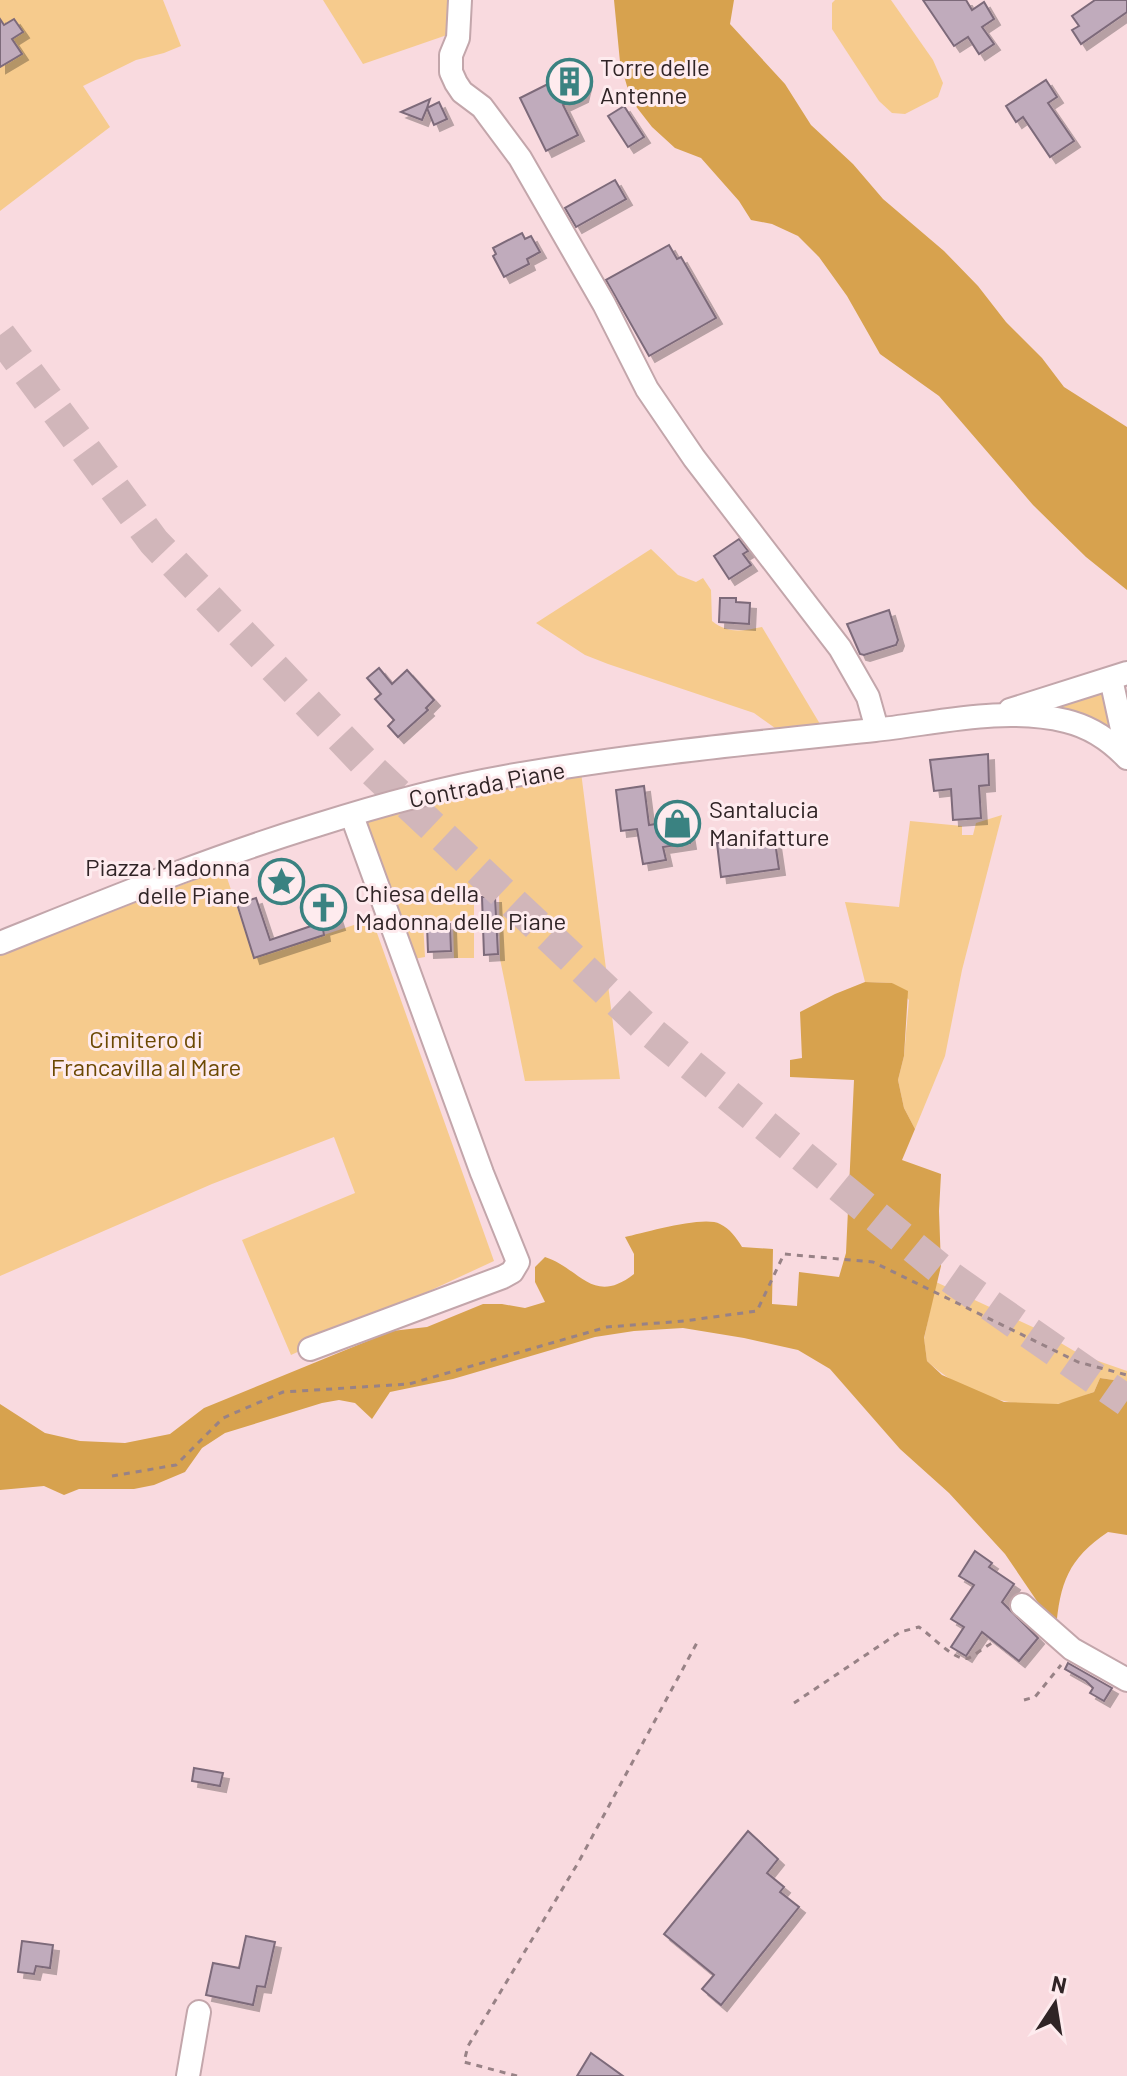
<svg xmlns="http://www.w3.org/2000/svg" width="1127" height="2076" viewBox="0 0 1127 2076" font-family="Barlow,sans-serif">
	<defs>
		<filter id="shadow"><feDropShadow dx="6" dy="6" stdDeviation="0" flood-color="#0004"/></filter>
	</defs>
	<rect width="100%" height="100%" fill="#f9dadf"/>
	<g fill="#f6cb8d">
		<polygon points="0,0 163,0 181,46 164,53 136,60 83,86 110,127 0,211"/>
		<polygon points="323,0 447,0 447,35 363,64"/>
		<polygon points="835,0 891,0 933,60 943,83 938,97 905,114 892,113 879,101 832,29 832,3"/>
		<path d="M651,549l27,26 18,7 7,-4 8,12 1,31c16,13 30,10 50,6l58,97 -45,4 -21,-15 -146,-49 -23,-9 -49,-32z"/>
		<polygon points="1104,688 1113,731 1086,714 1047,708"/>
		<polygon points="581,772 620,1079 525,1081 500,959 499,889 474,891 474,958 454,958 453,921 423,922 425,957 408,960 359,823 476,790"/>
		<polygon points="1002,815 962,970 945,1056 915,1129 904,1108 898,1080 904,1056 909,1000 892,983 865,982 845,902 899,907 910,821 962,826 962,835 973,835 976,823"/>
		<polygon points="224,869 254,958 372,919 494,1261 291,1355 242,1240 355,1193 334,1137 212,1184 0,1276 0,954"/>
		<path d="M936,1282l101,47 44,26 46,16v11l-27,-4 -6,14c-12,4 -25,11 -37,12 -45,6 -97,-12 -130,-43l-3,-22z"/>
	</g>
	<g fill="#d7a24e">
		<polygon points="614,0 734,0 730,24 785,84 811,125 853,164 883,199 944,251 978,286 1006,322 1042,358 1064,387 1127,427 1127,590 1086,557 1033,505 939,396 880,354 847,296 819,257 798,236 772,224 751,220 739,201 701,158 675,148 652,127 631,100 620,62"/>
		<path d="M865,982l27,1 16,8 -4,65 -6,24 6,28 11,21 -13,31 39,14 -2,37 2,55 -17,72 3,23 15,14 62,27 54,2 36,-12 6,-14 27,4v153l-19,-3c-40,27 -48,51 -52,97l-51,-75 -56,-61 -49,-44 -70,-80 -32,-19 -54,-12 -61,-10 -49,3 -39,6 -142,42 -63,13 -18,27 -17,-16 -16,-3 -17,3 -97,30 -23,15 -17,24 -31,13 -20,4h-55l-15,6 -20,-9 -44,4v-86l45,29 35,8 45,2 45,-9 34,-26 188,-77 35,-4 56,-23h19l23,4 20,-6 -10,-20v-15l10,-10c36,12 48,49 89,17v-20l-9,-17c19,-4 79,-22 95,-13 10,5 16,13 22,23l31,2 -1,55 25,2 2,-34 40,5 7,-24 8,-173 -64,-3v-17l12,-2 -2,-46 35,-18z"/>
	</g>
	<g fill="#c0abbc" stroke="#7d6a7a" stroke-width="2" filter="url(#shadow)">
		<polygon points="923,0 966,0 972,10 984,2 994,19 982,27 994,44 979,54 968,37 954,46"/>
		<polygon points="1095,0 1127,0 1127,12 1081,44 1072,30 1079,26 1072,16"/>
		<polygon points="0,19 4,25 14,19 23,32 12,39 22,54 0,67"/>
		<polygon points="570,65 580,70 586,80 582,96 563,105 578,135 546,151 520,98 550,83 554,72 564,66"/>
		<polygon points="1046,80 1057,97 1048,103 1074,141 1050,157 1023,117 1016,122 1006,106"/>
		<polygon points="430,99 427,108 439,102 447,119 434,125 427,108 422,120 401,112"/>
		<polygon points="624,106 644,137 628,147 608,116"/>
		<polygon points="615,180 626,199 576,227 565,208"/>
		<polygon points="522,233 525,239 531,236 540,252 527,259 529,264 504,277 493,256 496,254 493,248"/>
		<polygon points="669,245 677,259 681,257 716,318 649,356 606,280"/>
		<polygon points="739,539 748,551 743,554 751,565 729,579 714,556"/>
		<polygon points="720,598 736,598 736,602 750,603 749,624 719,622"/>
		<polygon points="889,610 898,640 896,645 864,655 860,654 847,624"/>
		<polygon points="379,668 392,684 407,670 434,700 426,708 428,710 398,737 388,726 394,720 375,699 381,694 367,678"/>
		<polygon points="988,754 989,785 979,786 981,818 953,820 951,789 934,791 930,760"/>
		<polygon points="644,786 649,825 686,819 690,843 663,847 666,860 643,864 637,829 621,831 616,790"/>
		<polygon points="774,835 779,869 721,877 717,843"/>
		<polygon points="330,896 339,924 323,929 324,935 254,958 237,904 256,898 270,940 314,925 312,917 318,915 313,901"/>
		<polygon points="482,897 495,897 498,954 484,955"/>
		<polygon points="450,924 451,951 428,952 427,925"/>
		<polygon points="975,1551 992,1563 989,1567 1014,1584 1002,1602 1038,1638 1019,1661 982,1632 966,1656 951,1647 964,1627 951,1619 974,1585 959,1576"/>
		<polygon points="1068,1663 1112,1688 1104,1701 1090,1693 1093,1688 1086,1681 1065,1669"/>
		<polygon points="194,1768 223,1773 220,1786 192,1781"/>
		<polygon points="748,1831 778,1859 767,1873 784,1887 780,1892 799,1907 721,2005 702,1989 714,1975 664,1934"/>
		<polygon points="246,1936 275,1942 265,1987 257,1986 253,2005 206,1995 213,1963 239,1968"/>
		<polygon points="22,1941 53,1945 50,1968 36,1966 34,1974 18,1972"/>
		<polygon points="591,2053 623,2076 577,2076"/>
	</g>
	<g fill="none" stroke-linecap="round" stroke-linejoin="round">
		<polyline stroke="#d1b6ba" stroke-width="32" stroke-dasharray="32 16" stroke-linecap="butt" points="0,335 154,542 366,764 646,1028 950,1277 1127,1401"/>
		<defs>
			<g id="minor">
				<polyline points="460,0 458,38 451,55 451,72 456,83 462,92 482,107 520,158 604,304 647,389 694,458 840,648 868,697 877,729"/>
				<polyline points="1111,679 1127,752"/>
				<polyline points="1010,710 1127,673"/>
				<path d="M0,943c105,-42 209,-85 317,-118 60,-19 124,-37 187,-48 122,-22 247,-34 371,-47 63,-7 129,-24 191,-9 25,6 44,19 61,37"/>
				<polyline points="310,1349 503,1277 512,1272 518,1262 482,1173 352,816"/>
				<polyline points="1022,1605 1072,1649 1127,1680"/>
				<polyline points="188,2076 199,2012"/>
			</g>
		</defs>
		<use href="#minor" stroke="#c3a6ab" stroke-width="26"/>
		<g stroke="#988286" stroke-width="3" stroke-dasharray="6 6" stroke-linecap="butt">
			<polyline points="112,1476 176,1465 223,1418 283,1392 409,1384 607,1327 684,1321 757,1311 784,1254 873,1262 1078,1362 1127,1375"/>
			<polyline points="1024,1700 1035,1697 1061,1665"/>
			<path d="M794,1703l106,-71 19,-5c11,7 37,36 50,31 7,-4 16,-11 23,-15"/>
			<polyline points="517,2076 464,2062 468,2046 578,1863 699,1639"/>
		</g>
		<use href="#minor" stroke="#fff" stroke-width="22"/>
	</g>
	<defs>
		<symbol id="building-ring" viewBox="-11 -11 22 22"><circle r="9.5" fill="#feebee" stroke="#3a8281" stroke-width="1.5"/><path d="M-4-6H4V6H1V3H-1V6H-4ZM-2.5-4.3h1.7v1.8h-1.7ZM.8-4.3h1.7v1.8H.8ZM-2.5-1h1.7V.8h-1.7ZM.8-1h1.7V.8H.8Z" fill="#3a8281"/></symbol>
		<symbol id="shop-ring" viewBox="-11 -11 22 22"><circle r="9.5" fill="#feebee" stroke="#3a8281" stroke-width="1.5"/><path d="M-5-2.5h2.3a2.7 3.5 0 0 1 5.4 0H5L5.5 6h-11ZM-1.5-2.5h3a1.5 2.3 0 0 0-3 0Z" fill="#3a8281"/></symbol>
		<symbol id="sight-ring" viewBox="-11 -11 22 22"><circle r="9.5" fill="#feebee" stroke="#3a8281" stroke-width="1.5"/><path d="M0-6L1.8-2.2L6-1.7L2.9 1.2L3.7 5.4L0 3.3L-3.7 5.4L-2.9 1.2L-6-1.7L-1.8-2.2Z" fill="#3a8281"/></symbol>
		<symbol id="church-ring" viewBox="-11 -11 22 22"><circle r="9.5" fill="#feebee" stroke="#3a8281" stroke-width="1.5"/><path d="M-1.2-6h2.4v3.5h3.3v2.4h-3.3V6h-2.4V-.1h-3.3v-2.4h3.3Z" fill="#3a8281"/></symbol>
	</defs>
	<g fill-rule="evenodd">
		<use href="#building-ring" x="544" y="56" width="51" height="51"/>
		<use href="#shop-ring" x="652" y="798" width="51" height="51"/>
		<use href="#sight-ring" x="256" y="856" width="51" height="51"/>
		<use href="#church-ring" x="298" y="882" width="51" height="51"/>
	</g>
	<g text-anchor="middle" stroke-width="6" stroke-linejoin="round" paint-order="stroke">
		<g font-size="24" fill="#302426" stroke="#feebee" text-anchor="start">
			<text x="600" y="76">Torre delle<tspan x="600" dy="28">Antenne</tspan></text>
			<text x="709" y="818">Santalucia<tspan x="709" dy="28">Manifatture</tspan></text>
			<text x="250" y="876" text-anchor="end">Piazza Madonna<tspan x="250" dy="28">delle Piane</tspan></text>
			<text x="355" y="902">Chiesa della<tspan x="355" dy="28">Madonna delle Piane</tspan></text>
		</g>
		<g font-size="24" fill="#302426" stroke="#feebee">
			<text transform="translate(487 785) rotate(-11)" y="8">Contrada Piane</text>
		</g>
		<g font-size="24" fill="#6c4903" stroke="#feebee">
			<text x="146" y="1048">Cimitero di<tspan x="146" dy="28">Francavilla al Mare</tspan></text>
		</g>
	</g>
	<g transform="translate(1055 2004) rotate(12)" stroke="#feebee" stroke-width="6" paint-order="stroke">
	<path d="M0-6L14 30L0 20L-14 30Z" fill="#302426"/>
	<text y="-12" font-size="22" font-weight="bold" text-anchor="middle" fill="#302426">N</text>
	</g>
</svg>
